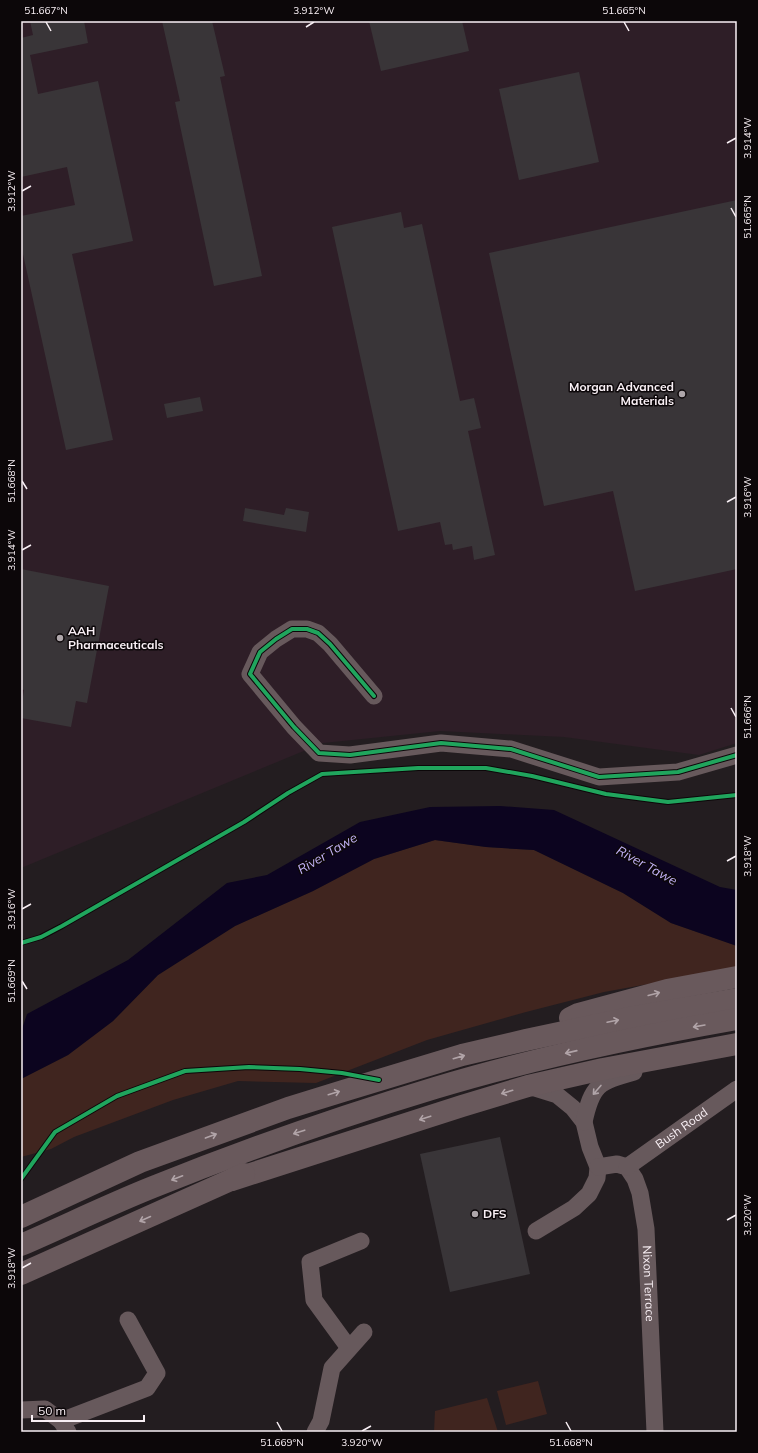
<svg xmlns="http://www.w3.org/2000/svg" width="758" height="1453" viewBox="0 0 758 1453" font-family="Mulish,sans-serif">
	<rect width="100%" height="100%" fill="#231d20"/>
	<polygon fill="#2e1e27" points="21,21 737,21 737,743 699,755 564,737 440,731 323,743 21,868"/>
	<g fill="#40251f">
		<polygon points="435,840 486,847 534,850 623,893 671,923 737,946 737,968 604,992 526,1012 427,1040 316,1083 238,1081 173,1100 74,1137 51,1149 21,1157 21,1079 68,1055 113,1021 158,975 235,926 313,891 374,859"/>
		<polygon points="538,1381 547,1414 506,1425 497,1391"/>
		<polygon points="487,1398 498,1432 434,1432 435,1411"/>
	</g>
	<polygon fill="#0c041f" points="500,806 554,810 720,887 737,890 737,946 671,923 623,893 534,850 486,847 435,840 374,859 313,891 235,926 158,975 113,1021 68,1055 21,1079 21,1032 27,1014 128,960 227,883 267,875 360,822 430,807"/>
	<g fill="#393538">
		<polygon points="30,21 84,21 88,43 30,55 38,94 98,81 133,241 72,254 113,440 66,450 21,245 21,216 75,205 67,167 21,177 21,38 33,35"/>
		<polygon points="162,21 212,21 225,76 220,77 262,276 214,286 175,102 180,101"/>
		<polygon points="369,21 462,21 469,51 381,71"/>
		<polygon points="579,72 599,162 519,180 499,89"/>
		<polygon points="737,200 737,569 635,591 613,491 544,506 489,253"/>
		<polygon points="401,212 404,228 422,224 460,401 474,398 481,428 468,431 495,555 474,560 472,546 453,550 452,544 445,545 440,522 398,531 332,227"/>
		<polygon points="200,397 203,411 167,418 164,404"/>
		<polygon points="245,508 284,515 286,508 309,512 306,532 243,521"/>
		<polygon points="21,569 109,586 87,703 76,701 71,727 21,718 21,708 24,690 21,689"/>
		<polygon points="500,1137 530,1274 450,1292 420,1154"/>
	</g>
	<g fill="none" stroke-linecap="round" stroke-linejoin="round">
		<g stroke="#67595c" stroke-width="17">
			<polyline points="374,696 330,644 318,633 307,629 292,629 276,639 260,652 250,674 294,727 319,753 350,755 441,743 511,749 599,777 678,772 737,755"/>
			<polyline points="528,1086 557,1095 573,1108 584,1122 590,1147 598,1167 597,1178 589,1194 574,1208 536,1231"/>
			<path d="M584,1122c8,-37 14,-40 50,-50"/>
			<path id="s1" d="M598,1167l19,-3 10,3 8,12 5,14 6,36 9,203"/>
			<path id="s2" d="M627,1167l110,-78"/>
			<polyline points="349,1348 314,1300 310,1262 361,1241"/>
			<polyline points="21,1410 45,1409 61,1421 68,1432"/>
			<polyline points="61,1421 147,1388 157,1373 128,1320"/>
			<polyline points="315,1432 321,1421 332,1368 364,1332"/>
		</g>
		<g stroke="#69595c" stroke-width="22">
			<polyline points="570,1018 578,1014 667,990 737,977"/>
			<polyline points="232,1180 462,1106 528,1086 603,1069 737,1044"/>
			<polyline points="21,1217 140,1162 288,1108 343,1091 462,1055 526,1040 634,1017 737,999"/>
			<path d="M21,1245c44,-19 87,-40 132,-58 92,-37 186,-70 282,-99 99,-30 200,-51 302,-69"/>
			<polyline points="21,1274 244,1174"/>
		</g>
		<defs>
			<g id="cycleway">
				<polyline points="374,696 330,644 318,633 307,629 292,629 276,639 260,652 250,674 294,727 319,753 350,755 441,743 511,749 599,777 678,772 737,755"/>
				<polyline points="21,943 41,937 62,926 244,822 288,793 322,774 418,768 486,768 532,776 606,794 668,802 737,795"/>
				<polyline points="21,1179 55,1132 117,1096 185,1071 249,1067 300,1069 342,1073 379,1080"/>
			</g>
		</defs>
		<use href="#cycleway" stroke="#0c0709" stroke-width="6"/>
		<use href="#cycleway" stroke="#20a55d" stroke-width="4"/>
	</g>
	<defs><path id="oneway-shaft" d="M-6 0H5M1.5-3L5.5 0L1.5 3" fill="none" stroke-width="1.6" stroke-linecap="round" stroke-linejoin="round"/></defs>
	<g stroke="#b1a4a8">
		<use href="#oneway-shaft" transform="translate(654 994) rotate(-15)"/>
		<use href="#oneway-shaft" transform="translate(613 1021) rotate(-12)"/>
		<use href="#oneway-shaft" transform="translate(699 1026) rotate(170)"/>
		<use href="#oneway-shaft" transform="translate(571 1052) rotate(167)"/>
		<use href="#oneway-shaft" transform="translate(459 1057) rotate(-16)"/>
		<use href="#oneway-shaft" transform="translate(507 1092) rotate(163)"/>
		<use href="#oneway-shaft" transform="translate(334 1093) rotate(-17)"/>
		<use href="#oneway-shaft" transform="translate(425 1118) rotate(162)"/>
		<use href="#oneway-shaft" transform="translate(299 1132) rotate(162)"/>
		<use href="#oneway-shaft" transform="translate(211 1136) rotate(-20)"/>
		<use href="#oneway-shaft" transform="translate(177 1178) rotate(159)"/>
		<use href="#oneway-shaft" transform="translate(145 1219) rotate(156)"/>
	</g>
	<use stroke="#b0a4a8" href="#oneway-shaft" transform="translate(597 1090) rotate(131)"/>
	<path fill="none" stroke="#f9f0f5" stroke-width="1.5" d="M46,22l5,9M624,22l5,9M306,27l8,-5M727,143l9,-5M22,191l9,-5M731,208l5,9M22,481l5,8M727,502l9,-5M22,550l9,-5M731,708l5,9M727,861l9,-5M22,909l9,-5M22,981l5,8M727,1220l9,-5M22,1268l9,-5M277,1422l5,9M566,1422l5,9M362,1431l9,-5"/>
	<g fill="#aea6aa" stroke="#0c0709" stroke-width="1.5">
		<circle cx="682" cy="394" r="4"/>
		<circle cx="60" cy="638" r="4"/>
		<circle cx="475" cy="1214" r="4"/>
	</g>
	<g text-anchor="middle" stroke-width="3" stroke-linejoin="round" paint-order="stroke">
		<g font-size="12" font-weight="bold" fill="#f9f0f5" stroke="#0c0709" text-anchor="start">
			<text x="674" y="391" text-anchor="end">Morgan Advanced<tspan x="674" dy="14">Materials</tspan></text>
			<text x="68" y="635">AAH<tspan x="68" dy="14">Pharmaceuticals</tspan></text>
			<text x="483" y="1218">DFS</text>
		</g>
		<g font-size="12" fill="#f9f0f5" stroke="#0c0709">
			<text dy="4" stroke="none"><textPath href="#s2" startOffset="67">Bush Road</textPath></text>
			<text dy="4" stroke="none"><textPath href="#s1" startOffset="150">Nixon Terrace</textPath></text>
		</g>
		<g font-size="13" font-style="italic" fill="#c3b3f8" stroke="#0c0709">
			<text transform="translate(327 853) rotate(-31)" y="5">River Tawe</text>
			<text transform="translate(647 865) rotate(29)" y="5">River Tawe</text>
		</g>
	</g>
	<rect width="758" height="1453" fill="none" stroke="#0c0709" stroke-width="44"/>
	<path d="M32 1415v6h112v-6" fill="none" stroke="#f9f0f5" stroke-width="2"/>
	<text x="38" y="1415" font-size="12" fill="#f9f0f5" stroke="#0c0709" stroke-width="3" paint-order="stroke">50 m</text>
	<rect x="22" y="22" width="714" height="1409" fill="none" stroke="#f9f0f5" stroke-width="1.5"/>
	<g font-size="10" text-anchor="middle" fill="#f9f0f5">
		<text x="46" y="14">51.667°N</text>
		<text x="314" y="14">3.912°W</text>
		<text x="624" y="14">51.665°N</text>
		<text transform="translate(747 138) rotate(-90)" y="4">3.914°W</text>
		<text transform="translate(11 191) rotate(-90)" y="4">3.912°W</text>
		<text transform="translate(747 217) rotate(-90)" y="4">51.665°N</text>
		<text transform="translate(11 481) rotate(-90)" y="4">51.668°N</text>
		<text transform="translate(747 497) rotate(-90)" y="4">3.916°W</text>
		<text transform="translate(11 550) rotate(-90)" y="4">3.914°W</text>
		<text transform="translate(747 717) rotate(-90)" y="4">51.666°N</text>
		<text transform="translate(747 856) rotate(-90)" y="4">3.918°W</text>
		<text transform="translate(11 909) rotate(-90)" y="4">3.916°W</text>
		<text transform="translate(11 981) rotate(-90)" y="4">51.669°N</text>
		<text transform="translate(747 1215) rotate(-90)" y="4">3.920°W</text>
		<text transform="translate(11 1268) rotate(-90)" y="4">3.918°W</text>
		<text x="282" y="1446">51.669°N</text>
		<text x="362" y="1446">3.920°W</text>
		<text x="571" y="1446">51.668°N</text>
	</g>
</svg>
